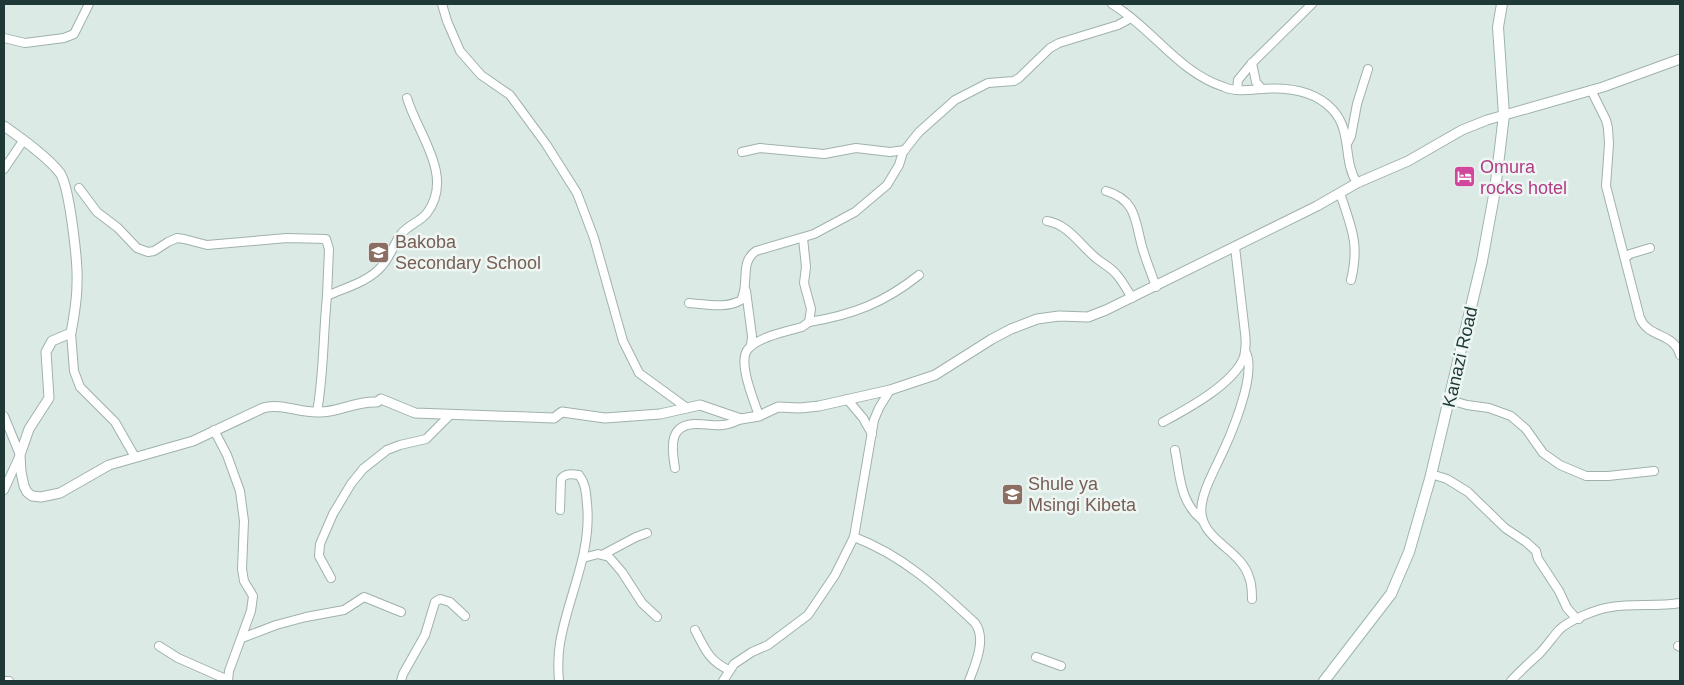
<svg xmlns="http://www.w3.org/2000/svg" width="1684" height="685" viewBox="0 0 1684 685" font-family="Helvetica,sans-serif">
	<rect width="100%" height="100%" fill="#dceae6"/>
	<g fill="none" stroke-linecap="round" stroke-linejoin="round">
		<defs>
			<g id="minor">
				<polyline points="442,4 447,21 460,51 481,75 510,95 546,144 577,193 594,238 623,341 639,373 687,408"/>
				<path d="M1112,4c40,24 66,68 112,83 11,5 25,3 37,2 25,-2 53,1 71,20 21,22 10,51 25,74"/>
				<polyline points="4,38 25,43 64,38 74,34 89,4"/>
				<polyline points="1252,63 1256,82 1262,89"/>
				<polyline points="1237,90 1238,80 1252,63 1312,4"/>
				<path d="M1591,90l15,30 2,8 1,16 -3,42 34,132c9,21 34,14 40,37"/>
				<polyline points="1348,142 1351,136 1357,104 1368,69"/>
				<polyline points="742,152 760,148 824,154 856,148 890,152 905,150"/>
				<polyline points="4,169 23,141"/>
				<polyline points="79,188 97,212 118,228 137,248 148,252 154,251 168,242 177,238 184,239 207,245 287,238 326,239 329,249 327,296"/>
				<path d="M1106,191c32,9 29,33 37,59 4,13 9,25 13,37"/>
				<path d="M1340,193c11,34 20,50 11,87"/>
				<path d="M1047,221c21,3 34,25 49,37 7,6 16,10 21,17 6,7 10,15 15,23"/>
				<polyline points="1625,258 1630,254 1650,248"/>
				<polyline points="746,291 752,336 751,346"/>
				<path d="M689,303c16,1 38,6 52,-3 9,-15 -2,-38 15,-49l58,-17 41,-22 32,-27 12,-20 4,-13 16,-20 36,-32 33,-17 26,-2 5,-3 31,-30 9,-5 59,-18 13,-7"/>
				<path d="M809,322c43,-7 75,-19 110,-47"/>
				<polyline points="71,333 74,371 80,387 115,422 135,457"/>
				<path d="M1245,351c14,22 -17,91 -28,113 -6,13 -13,25 -15,39 -7,36 38,44 47,74 3,7 3,15 3,22"/>
				<polyline points="847,399 863,418 872,434"/>
				<polyline points="1450,400 1467,405 1489,408 1511,416 1526,429 1543,453 1560,465 1586,476 1608,476 1654,471"/>
				<path d="M317,412c7,-39 6,-77 10,-116 17,-8 41,-14 54,-29 9,-9 12,-22 20,-33 7,-9 19,-12 26,-21 28,-37 -10,-80 -20,-115"/>
				<polyline points="4,416 20,455 4,490"/>
				<path d="M759,416c-5,-16 -22,-54 -11,-67 10,-12 40,-18 54,-22l7,-5 2,-13 -7,-26 2,-16 -3,-29"/>
				<path d="M1163,422c24,-13 71,-38 81,-65 2,-8 2,-16 1,-24l-10,-86"/>
				<polyline points="214,430 227,455 240,491 244,521 242,569 244,581 253,596 251,611 229,671 228,681"/>
				<path d="M1175,450c5,26 5,52 27,70"/>
				<path d="M675,468c-4,-22 -6,-45 23,-44 8,0 16,2 24,1 7,0 13,-3 19,-6"/>
				<polyline points="1431,474 1447,479 1468,492 1505,528 1526,542 1536,551 1538,559 1559,591 1567,608 1575,617 1579,619"/>
				<path d="M854,537c48,18 84,51 121,86 12,16 0,42 -6,58"/>
				<polyline points="604,554 636,537 647,533"/>
				<polyline points="583,558 598,554 609,557 622,572 642,603 657,617"/>
				<polyline points="331,578 319,556 320,544 333,514 351,484 363,469 387,450 400,445 426,439 450,415"/>
				<path d="M695,630c10,19 14,31 34,40"/>
				<polyline points="242,638 276,625 306,617 344,610 364,597 401,612"/>
				<polyline points="159,646 178,658 228,680"/>
				<polyline points="1678,646 1680,647"/>
				<polyline points="1036,657 1061,666"/>
				<polyline points="4,681 9,681"/>
				<polyline points="401,681 403,674 425,635 435,602 440,599 450,602 465,616"/>
				<path d="M559,681c-1,-12 -1,-26 1,-38 8,-47 32,-90 27,-139 -1,-10 -1,-20 -8,-29 -7,-1 -14,-2 -18,4l-1,31"/>
				<polyline points="723,681 734,664 752,652 768,645 808,615 835,575 854,537 874,420 879,408 890,390"/>
				<path d="M1511,681c9,-10 18,-18 28,-27 7,-7 13,-16 20,-24 10,-10 38,-21 52,-23 23,-4 46,0 69,-4"/>
			</g>
			<path id="tertiary" d="M4,126c17,12 44,31 56,47 10,15 18,91 17,110 0,17 -3,34 -6,50l-19,8 -6,11 3,46 -20,31 -9,26 1,17 3,14 3,6 5,4 9,1 19,-4 49,-28 84,-24 70,-33c18,-5 38,5 56,4 22,0 35,-11 58,-10l4,-3 34,14 139,5 8,-6 43,6 55,-4 40,-9 41,14 18,-3 19,-9 22,1 19,-2 71,-16 45,-15 57,-36 19,-10 26,-10 22,-3 29,1 18,-7 211,-104 40,-23 51,-22 54,-31 25,-10 116,-33 77,-28"/>
			<polyline id="secondary" points="1324,681 1391,594 1409,552 1430,479 1482,261 1495,190 1504,115 1498,27 1502,4"/>
		</defs>
		<use href="#minor" stroke="#9fb1ae" stroke-width="10"/>
		<use href="#tertiary" stroke="#9fb1ae" stroke-width="11"/>
		<use href="#secondary" stroke="#9bb6b2" stroke-width="12"/>
		<use href="#minor" stroke="#fff" stroke-width="8"/>
		<use href="#tertiary" stroke="#fff" stroke-width="9"/>
		<use href="#secondary" stroke="#fff" stroke-width="10"/>
	</g>
	<defs>
		<symbol id="hotel-square" viewBox="-11 -11 22 22"><rect x="-9" y="-9" width="18" height="18" rx="4" fill="#d1479c" stroke="#edf6f3"/><path d="M-6-4.5h1.5V1H6V5H4.5V3h-9V5H-6ZM-4 0a1.8 1.8 0 1 1 3.6 0ZM.5 0V-2.5h3Q6-2.5 6 0Z" fill="#fff"/></symbol>
		<symbol id="school-square" viewBox="-11 -11 22 22"><rect x="-9" y="-9" width="18" height="18" rx="4" fill="#8d6e63" stroke="#edf6f3"/><path d="M0-5L7-2L0 1L-7-2ZM-4 1L0 2.5L4 1V4Q0 6-4 4Z" fill="#fff"/></symbol>
	</defs>
	<g fill-rule="evenodd">
		<use href="#hotel-square" x="1452" y="164" width="25" height="25"/>
		<use href="#school-square" x="366" y="240" width="25" height="25"/>
		<use href="#school-square" x="1000" y="482" width="25" height="25"/>
	</g>
	<g text-anchor="middle" stroke-width="5" stroke-linejoin="round" paint-order="stroke">
		<g font-size="18" fill="#b23c85" stroke="#edf6f3" text-anchor="start">
			<text x="1480" y="173">Omura<tspan x="1480" dy="21">rocks hotel</tspan></text>
		</g>
		<g font-size="18" fill="#785e54" stroke="#edf6f3" text-anchor="start">
			<text x="395" y="248">Bakoba<tspan x="395" dy="21">Secondary School</tspan></text>
			<text x="1028" y="490">Shule ya<tspan x="1028" dy="21">Msingi Kibeta</tspan></text>
		</g>
		<g font-size="18" fill="#1e3937" stroke="#edf6f3">
			<text transform="translate(1460 357) rotate(-77)" y="6">Kanazi Road</text>
		</g>
	</g>
	<rect width="1684" height="685" fill="none" stroke="#1e3937" stroke-width="10"/>
</svg>
